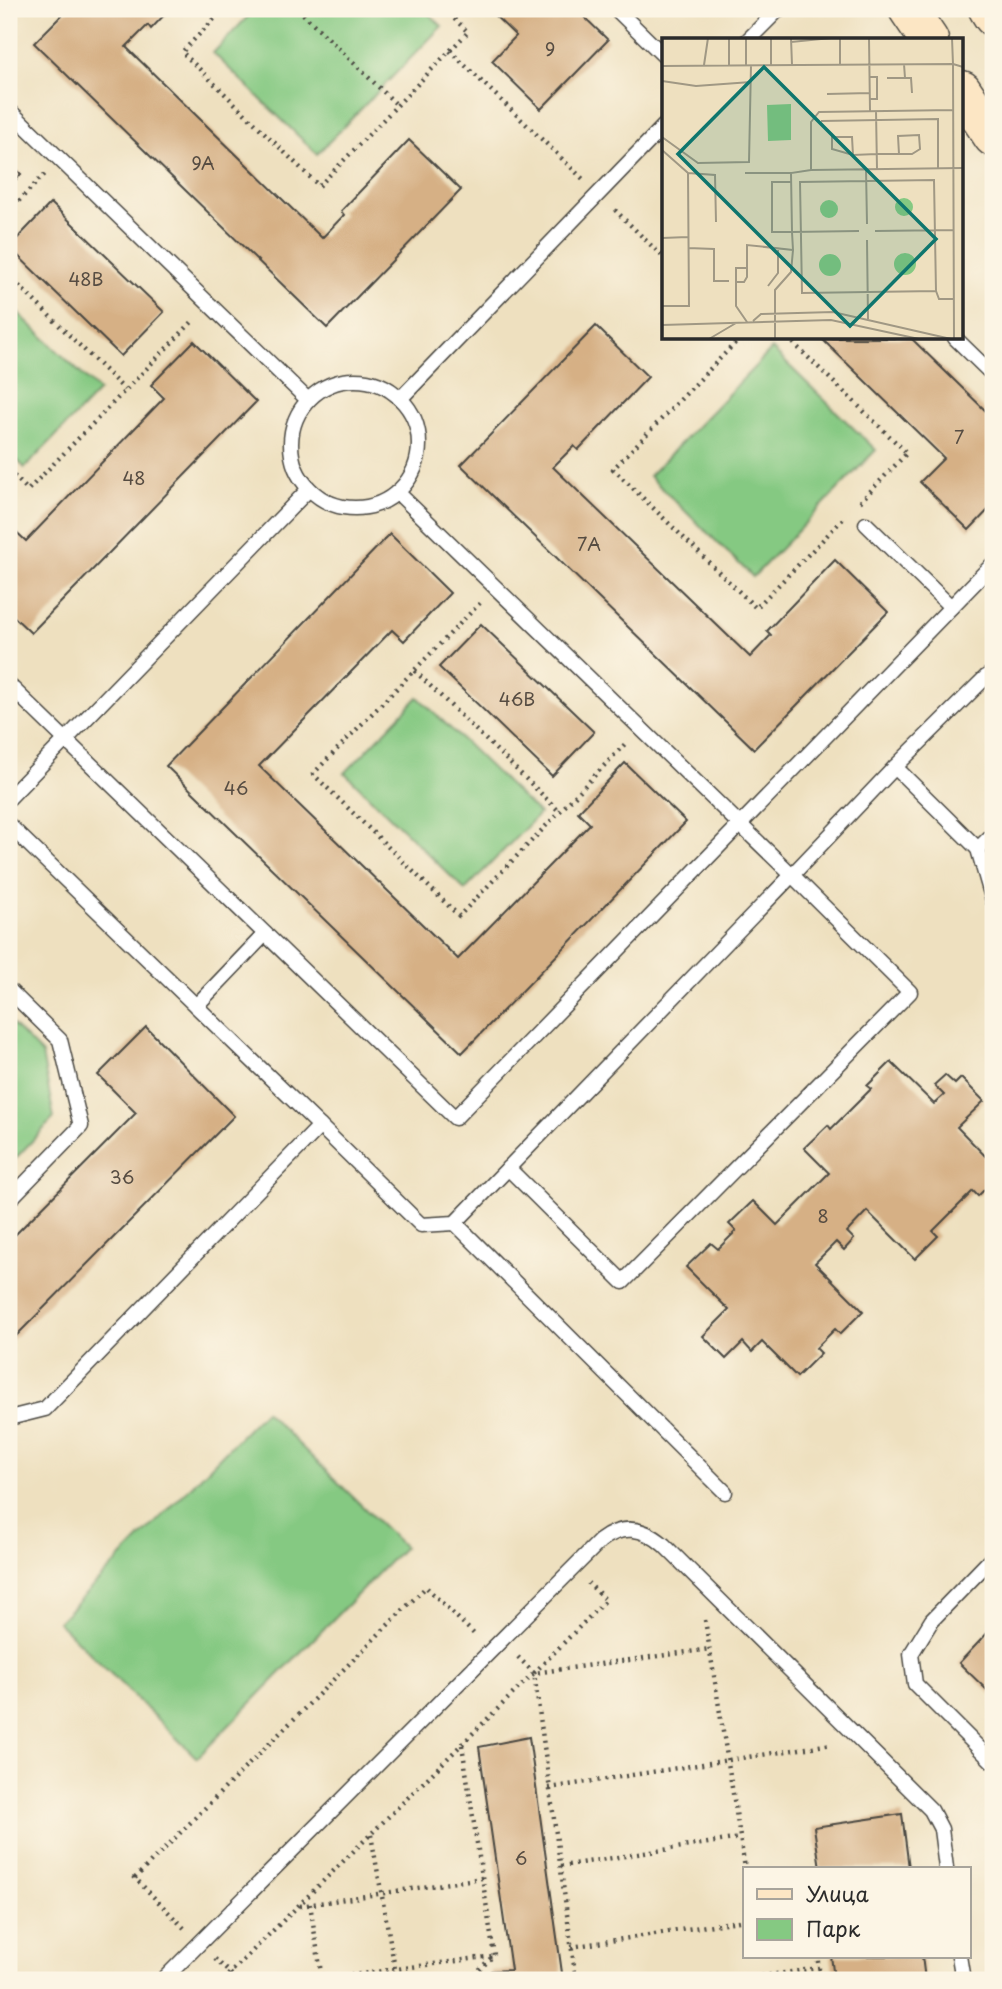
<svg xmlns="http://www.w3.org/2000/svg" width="1002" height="1989" viewBox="0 0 1002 1989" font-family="'Playpen Sans',sans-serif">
	<rect width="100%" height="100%" fill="#fcf5e5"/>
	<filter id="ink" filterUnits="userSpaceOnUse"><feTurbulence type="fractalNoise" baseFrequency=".0143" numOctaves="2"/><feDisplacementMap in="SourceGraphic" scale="14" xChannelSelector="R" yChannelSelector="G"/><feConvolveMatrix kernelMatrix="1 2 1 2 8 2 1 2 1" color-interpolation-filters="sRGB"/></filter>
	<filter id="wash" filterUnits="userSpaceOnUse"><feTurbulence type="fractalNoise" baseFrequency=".00686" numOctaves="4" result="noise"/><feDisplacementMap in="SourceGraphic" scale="28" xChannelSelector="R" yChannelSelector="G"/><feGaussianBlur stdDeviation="1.57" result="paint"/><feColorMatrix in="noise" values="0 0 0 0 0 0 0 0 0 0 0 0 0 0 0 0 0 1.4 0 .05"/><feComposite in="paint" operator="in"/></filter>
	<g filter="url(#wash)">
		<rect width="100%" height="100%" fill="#eee0bf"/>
		<g fill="#85c982" stroke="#587a56" stroke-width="2">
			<polygon points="255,9 424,9 442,26 317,154 213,53"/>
			<polygon points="9,304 99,391 25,468 9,452"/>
			<polygon points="772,349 876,450 753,577 649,476"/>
			<polygon points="418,697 539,814 465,890 345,773"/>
			<polygon points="9,1021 42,1054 54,1118 13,1161 9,1157"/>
			<polygon points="265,1411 404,1547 197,1758 58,1622"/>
		</g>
		<g id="blocks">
			<g fill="#d6b085">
				<polygon points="68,9 170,9 151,29 148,25 126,47 322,238 344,215 341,211 409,140 461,190 327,328 34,43"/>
				<polygon points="488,9 576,9 608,40 541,109 492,61 516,36"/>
				<polygon points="9,162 21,174 9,187"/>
				<polygon points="51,203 164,312 121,356 9,247"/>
				<polygon points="596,326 648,377 578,450 574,446 553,467 750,657 771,635 767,631 835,560 888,612 754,749 461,465"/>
				<polygon points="821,338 911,338 993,418 993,505 969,530 920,482 944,458"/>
				<polygon points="194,341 256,402 31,633 9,612 9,525 26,541 164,398 151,385"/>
				<polygon points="390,534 450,593 404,641 392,630 259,766 458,959 590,824 578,812 625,763 686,822 462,1053 166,766"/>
				<polygon points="481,624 594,732 552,776 439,667"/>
				<polygon points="146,1027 234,1116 9,1343 9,1241 136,1113 98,1075"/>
				<polygon points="891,1062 934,1104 944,1095 934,1085 945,1075 955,1084 961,1078 984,1101 957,1127 993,1164 993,1181 978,1196 973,1191 933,1231 938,1236 915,1259 867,1211 847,1232 854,1239 844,1250 836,1242 815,1263 863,1311 840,1334 835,1329 816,1348 821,1353 797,1377 762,1342 752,1352 743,1342 726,1359 703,1336 729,1310 686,1267 711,1243 718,1249 736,1231 729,1224 753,1201 777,1225 829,1173 804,1148 828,1125 831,1129 871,1089 867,1086"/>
				<polygon points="993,1627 993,1696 959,1663"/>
				<polygon points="529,1737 563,1980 488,1980 491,1977 491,1971 511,1970 479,1747"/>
				<polygon points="902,1814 909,1868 820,1868 814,1827"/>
				<polygon points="831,1956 922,1956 925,1980 829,1980 834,1978"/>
			</g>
		</g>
	</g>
	<g filter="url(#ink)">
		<use href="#blocks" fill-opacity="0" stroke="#484641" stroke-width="2"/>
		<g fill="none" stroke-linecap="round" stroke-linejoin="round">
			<defs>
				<g id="service">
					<polyline points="616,9 664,56"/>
					<polyline points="748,40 779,9"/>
					<polyline points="9,110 308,400"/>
					<polyline points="955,338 993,375"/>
					<circle cx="355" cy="444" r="64"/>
					<polyline points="400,399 664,126"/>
					<polyline points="866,524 951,607"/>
					<polyline points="9,685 455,1118 993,564"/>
					<polyline points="895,767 978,849 993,901"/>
					<polyline points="9,798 309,489"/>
					<polyline points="9,825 320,1126 45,1409 9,1418"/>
					<polyline points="978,849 993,834"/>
					<polyline points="9,990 60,1040 81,1126 13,1196 9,1193"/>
					<polyline points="196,1006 265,934"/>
					<polyline points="320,1126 421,1225 455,1223 792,875 397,492"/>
					<polyline points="508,1168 623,1282 910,992 792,875 895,767 986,677 993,673"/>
					<polyline points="455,1223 725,1492"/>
					<polyline points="993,1557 932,1620 911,1654 915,1684 993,1762"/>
					<polyline points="959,1956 963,1980"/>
					<path d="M163,1980l437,-439c22,-17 43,-14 64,4l267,265 10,19 5,39"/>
				</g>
				<g id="secondary">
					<polyline points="908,9 929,40"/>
					<polyline points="988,9 993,17"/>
					<polyline points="962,90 993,137"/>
				</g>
			</defs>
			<use href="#service" stroke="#484641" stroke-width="17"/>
			<use href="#secondary" stroke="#484641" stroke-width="41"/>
			<g stroke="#484641" stroke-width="4.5" stroke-dasharray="2 5" stroke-linecap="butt">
				<polyline points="224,9 182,52 319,186 468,32 444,9"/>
				<polyline points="298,9 397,105"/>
				<polyline points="450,51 583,179"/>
				<polyline points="615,210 664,258"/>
				<polyline points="9,211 45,174"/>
				<polyline points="9,276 125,390"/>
				<polyline points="740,338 613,469 756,608 844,518"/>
				<polyline points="788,338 907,453 860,502"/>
				<polyline points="9,471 28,490 194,320"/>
				<polyline points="480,603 313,774 459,916 625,744"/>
				<polyline points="415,671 560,812"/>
				<polyline points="705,1620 745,1868"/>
				<polyline points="518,1657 534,1673 576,1980"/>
				<polyline points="534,1673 606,1600 588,1583"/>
				<polyline points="462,1745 494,1955 469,1980"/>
				<polyline points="549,1788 832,1744"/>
				<polyline points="371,1835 397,1980"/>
				<polyline points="561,1866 740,1838"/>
				<polyline points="310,1904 322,1979"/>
				<polyline points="300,1906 482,1878"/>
				<polyline points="184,1928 135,1878 426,1587 476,1636"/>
				<polyline points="571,1947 745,1920"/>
				<polyline points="215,1959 237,1980"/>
				<polyline points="223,1980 534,1673 710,1649"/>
				<polyline points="316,1980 493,1956"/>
				<polyline points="734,1980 819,1968 817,1956"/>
			</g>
			<use href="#service" stroke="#fff" stroke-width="14"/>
			<use href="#secondary" stroke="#fce6c4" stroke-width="38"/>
		</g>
	</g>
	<g text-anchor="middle" stroke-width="6" stroke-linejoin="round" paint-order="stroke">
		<g font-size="18" fill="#564c42">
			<text x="550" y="56">9</text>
			<text x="203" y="170">9А</text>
			<text x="86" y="286">48В</text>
			<text x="959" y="444">7</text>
			<text x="134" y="485">48</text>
			<text x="589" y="551">7А</text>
			<text x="517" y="706">46В</text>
			<text x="236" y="795">46</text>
			<text x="122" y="1184">36</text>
			<text x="823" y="1223">8</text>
			<text x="521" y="1865">6</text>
		</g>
	</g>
	<g transform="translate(662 38)">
		<rect width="301" height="301" fill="#eee0bf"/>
		<path d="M129,66v36l-23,1 -1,-36zM233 169a9 9 0 1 1 18 0a9 9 0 1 1-18 0ZM158 171a9 9 0 1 1 18 0a9 9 0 1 1-18 0ZM232 226a11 11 0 1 1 22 0a11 11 0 1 1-22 0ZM157 227a11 11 0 1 1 22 0a11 11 0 1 1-22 0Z" fill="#85c982"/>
		<path fill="none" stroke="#a09884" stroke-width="2" d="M67,0v27M84,0v27M109,0v27M129,0l1,27M178,0v26M207,0l1,73M290,0l1,26 10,3M129,4l40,-4M42,27l4,-27M0,28l291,-2 1,275M208,39h7v22h-7M225,40h18l-1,-14M243,40h6l1,15M0,43l34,5 55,-4M165,56l43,-1M291,72l-134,2 -8,10v48l151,-2M214,73l1,58M159,83l117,-2v49M0,99l36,26 51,-1 2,-97M0,112l26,23 1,133h-27M191,117l-21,-6v-12h20l1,18 24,-1h35l8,-5 -1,-14 -21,1 1,18M204,131l1,55M149,132l-20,3 1,59 67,-1M26,135l27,2 1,47M83,135h46M272,142l2,111 -134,2 -2,-111zM213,193l79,-1M0,200l26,-1M205,202l1,79M26,210l26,1v32h15M74,244v-14h11M106,248l10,-13v-23M274,253l3,8h15M91,283l8,-7 72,-2 118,27M85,284l-11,-16v-24h8l3,-5v-32l46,5M0,287l169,-5 88,19M47,301l27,-16M113,301v-49l16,-18 2,-22 -1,-18h-20v-50h19"/>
		<path fill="#0f766e" fill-opacity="0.15" stroke="#0f766e" stroke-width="3.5" d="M102,29l172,172 -86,87 -172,-172z"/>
		<rect width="301" height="301" fill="none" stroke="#2b2b2b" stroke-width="3.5"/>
	</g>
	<rect width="1002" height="1989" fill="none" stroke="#fcf5e5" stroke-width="35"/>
	<rect x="743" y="1867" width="228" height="91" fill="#fcf5e5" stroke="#a8a49b" stroke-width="2"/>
	<rect x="757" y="1889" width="35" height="10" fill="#fce6c4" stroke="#a8a49b" stroke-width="2"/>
	<text x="806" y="1902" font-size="21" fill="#2b2b2b">Улица</text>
	<rect x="757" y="1919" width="35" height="21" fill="#85c982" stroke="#a8a49b" stroke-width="2"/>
	<text x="806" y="1937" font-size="21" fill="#2b2b2b">Парк</text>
</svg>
